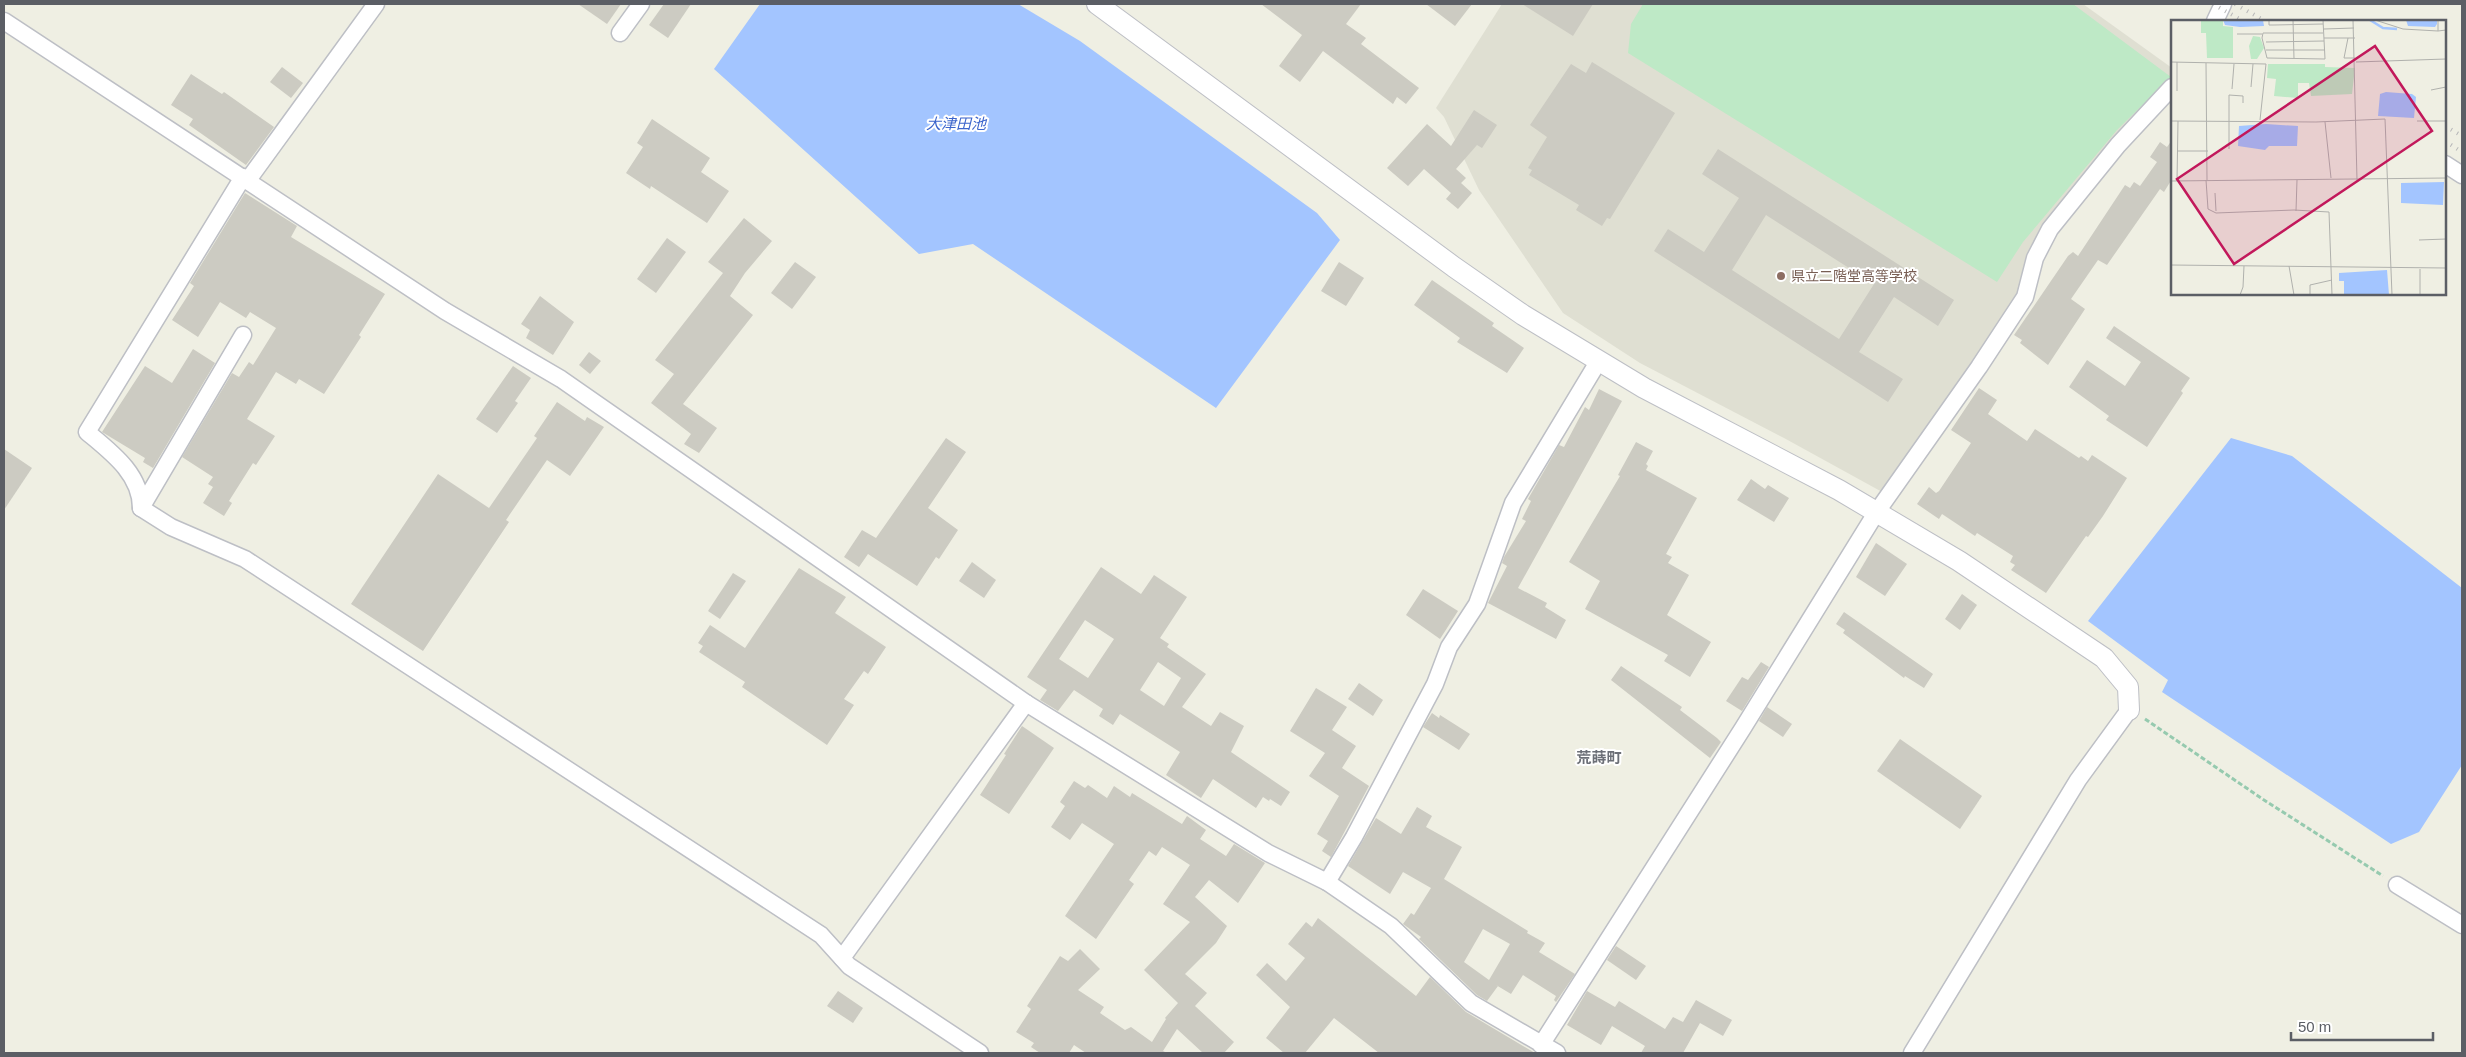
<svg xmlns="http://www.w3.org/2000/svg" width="2466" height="1057" viewBox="0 0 2466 1057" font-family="Arial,'Noto Sans JP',sans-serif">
	<rect width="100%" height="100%" fill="#efefe3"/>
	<polygon fill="#dfdfd2" points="1502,4 2083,4 2172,68 2172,79 2100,157 2011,312 1884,493 1784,438 1640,363 1563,313 1479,190 1444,117 1436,108"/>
	<polygon fill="#bee9c6" points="1643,4 2073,4 2171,77 2117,130 2023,242 1997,282 1628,53 1631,24"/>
	<g fill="#a3c5ff">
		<polygon points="760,4 1018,4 1080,41 1317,213 1340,240 1216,408 973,244 919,254 714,69"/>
		<polygon points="2231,438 2292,456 2462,588 2462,765 2419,832 2391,844 2162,692 2168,680 2088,621"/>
	</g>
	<g fill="#cccbc2" fill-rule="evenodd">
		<polygon points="578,4 621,4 607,24"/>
		<polygon points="664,4 691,4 668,38 649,25"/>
		<polygon points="1261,4 1361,4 1346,24 1366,38 1361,44 1419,88 1406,104 1397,97 1393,104 1323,51 1300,82 1279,66 1302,35"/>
		<polygon points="1426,4 1472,4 1455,26"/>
		<polygon points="1522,4 1593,4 1573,36"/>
		<polygon points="1592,62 1675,113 1610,219 1607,218 1602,226 1576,210 1579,205 1529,175 1532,170 1528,168 1547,137 1530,125 1571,64 1586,73"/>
		<polygon points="282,67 303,83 291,98 270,82"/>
		<polygon points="191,74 222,94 224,92 274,127 246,165 189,125 193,119 171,105"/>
		<polygon points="1474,110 1497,125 1482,148 1477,145 1456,169 1466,178 1461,183 1472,193 1458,209 1446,199 1451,193 1424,169 1408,186 1387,168 1427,124 1451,146"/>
		<polygon points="652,119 710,158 701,172 729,191 707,223 651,186 650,189 626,173 643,147 637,143"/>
		<polygon points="2172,140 2172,179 2164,192 2160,189 2107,265 2098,260 2071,299 2085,309 2048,365 2020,343 2022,340 2014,335 2068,256 2073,252 2078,256 2125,185 2130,188 2134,182 2140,186 2157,162 2150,157 2160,142 2167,147"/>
		<path d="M1718,149l236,151 -16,26 -44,-29 -35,55 44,27 -15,23 -234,-151 14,-22 36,23 35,-54 -37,-24zM1766,215l108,69 -35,55 -107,-69z"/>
		<polygon points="245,193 297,226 291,237 385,294 359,335 361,337 324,394 299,379 296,384 276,372 247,419 275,436 256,465 253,463 229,501 232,503 224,516 203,503 213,487 208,484 213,477 182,457 232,373 239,377 249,362 253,365 276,328 250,312 246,318 220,302 198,337 172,320 194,286 190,283"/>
		<polygon points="744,218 772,241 745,273 730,296 753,315 683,404 717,428 699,453 684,444 691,434 651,403 674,374 655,360 723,273 708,262"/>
		<polygon points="667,238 686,252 656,293 637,279"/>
		<polygon points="795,262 816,277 792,309 771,293"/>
		<polygon points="1339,262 1364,278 1346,306 1321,291"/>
		<polygon points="1432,280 1494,323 1492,326 1524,348 1507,373 1457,342 1460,338 1414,305"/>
		<polygon points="540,296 574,322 553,355 526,338 530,330 521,324"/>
		<polygon points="2114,326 2190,378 2181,391 2183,393 2147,447 2106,420 2109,416 2069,387 2087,360 2125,386 2141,362 2106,338"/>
		<polygon points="193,349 215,363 153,468 143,462 145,458 102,432 145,366 172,383"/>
		<polygon points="589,352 601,361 590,374 579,365"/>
		<polygon points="513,366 531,378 515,401 518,403 497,433 476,419"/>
		<polygon points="1979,388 1997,400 1988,414 2027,441 2035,429 2079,458 2081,456 2088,461 2092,455 2127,478 2103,516 2088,537 2086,536 2046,593 2011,570 2015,565 2010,562 2013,556 1977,533 1975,536 1942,514 1939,519 1917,504 1929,487 1936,493 1939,491 1971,443 1951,430"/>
		<polygon points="1599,389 1622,401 1518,588 1547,603 1545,607 1566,620 1556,639 1488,603 1507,566 1502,563 1504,557 1526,521 1522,519 1531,501 1528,499 1559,445 1564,447 1585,407 1589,410"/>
		<polygon points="557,402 585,421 587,417 604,427 570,476 547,460 506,520 509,522 423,651 351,604 438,474 489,508 537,438 534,436"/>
		<polygon points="946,438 966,452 928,508 958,530 939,559 936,557 917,586 868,554 859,567 844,557 862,530 876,538"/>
		<polygon points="1636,442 1653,451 1646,464 1648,466 1646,470 1697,498 1666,554 1672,557 1668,563 1689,575 1667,615 1711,642 1690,677 1664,661 1668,655 1585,609 1600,581 1569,562 1620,476 1618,475"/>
		<polygon points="4,449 32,468 4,510"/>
		<polygon points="1751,479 1765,489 1768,485 1789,498 1774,522 1737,500"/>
		<polygon points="1876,543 1907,564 1885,596 1856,577"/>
		<polygon points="972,562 996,580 984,598 959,581"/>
		<path d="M1101,567l40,27 13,-19 33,22 -27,41 9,6 -2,3 39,27 -24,33 29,19 9,-14 24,14 -13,26 59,40 -9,14 -11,-7 -1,2 -6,-4 -7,11 -43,-29 -12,19 -35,-23 14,-23 -60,-38 -7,11 -14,-9 4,-7 -29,-19 -16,21 -18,-11 7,-10 -20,-13zM1085,620l29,19 -26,39 -29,-19zM1158,662l23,16 -17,28 -24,-16z"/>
		<polygon points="799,568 846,597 835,613 886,647 868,674 864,671 844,699 854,705 827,745 742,687 745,682 699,652 703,646 698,643 710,625 745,648"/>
		<polygon points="733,573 746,581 720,619 708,611"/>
		<polygon points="1423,589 1458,611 1440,639 1406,615"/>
		<polygon points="1962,594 1977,605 1960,630 1945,619"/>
		<polygon points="1844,612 1933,674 1924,688 1905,676 1904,678 1843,633 1845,630 1836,624"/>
		<polygon points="1761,662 1769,667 1742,711 1726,701 1742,677 1748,680"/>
		<polygon points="1621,666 1682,707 1680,710 1717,738 1721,742 1710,758 1611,680"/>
		<polygon points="1359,683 1383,700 1373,716 1348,699"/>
		<polygon points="1316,688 1347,707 1332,730 1356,746 1342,768 1369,786 1331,857 1322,851 1328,841 1317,834 1339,796 1309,776 1325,753 1290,731"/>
		<polygon points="1767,707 1792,724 1783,737 1759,721"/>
		<polygon points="1432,713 1439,718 1440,715 1470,734 1459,750 1423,727"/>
		<polygon points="1022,726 1054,748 1009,814 980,795 1006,755 1004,754"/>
		<polygon points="1900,739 1982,796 1960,829 1877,771"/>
		<polygon points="1074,781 1085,788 1088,785 1107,798 1114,786 1130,797 1132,793 1182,824 1187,816 1206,830 1200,839 1226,856 1234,844 1265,863 1238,903 1209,880 1195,897 1227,926 1216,943 1185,974 1207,993 1195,1006 1234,1042 1224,1053 1203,1053 1177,1029 1163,1051 1167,1053 1086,1053 1074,1045 1069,1053 1040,1053 1031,1047 1034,1043 1016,1032 1031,1009 1027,1006 1060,956 1068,961 1080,949 1100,969 1078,990 1104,1007 1100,1013 1125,1030 1131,1027 1152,1042 1166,1019 1165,1018 1178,1003 1144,970 1190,922 1163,904 1190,865 1162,847 1156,856 1149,851 1129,880 1134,884 1096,939 1065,916 1114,844 1082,823 1070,840 1051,827 1065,806 1060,802"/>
		<path d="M1417,807l15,9 -6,11 36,20 -18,32 84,52 -1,2 18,10 -6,9 36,22 -19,28 -2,-2 2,-4 -33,-21 -12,19 -15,-9 2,1 -11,15 -10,-6 -58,-56 2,-2 -18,-13 8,-11 3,2 17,-27 -28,-16 -13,22 -42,-28 28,-48 25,16zM1483,929l27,15 -21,36 -25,-18z"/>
		<polygon points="1318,918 1416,996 1430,977 1466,1012 1535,1053 1379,1053 1334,1018 1305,1053 1284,1053 1266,1038 1290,1007 1256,975 1267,963 1286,981 1305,958 1288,944 1306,922 1312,927"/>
		<polygon points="1616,946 1646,966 1636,980 1607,960"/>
		<polygon points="838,991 863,1008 853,1023 827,1006"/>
		<polygon points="1587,991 1615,1007 1619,1001 1665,1029 1673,1017 1683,1022 1696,1000 1732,1020 1723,1036 1700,1023 1683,1053 1641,1053 1645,1046 1612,1026 1601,1045 1567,1025"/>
	</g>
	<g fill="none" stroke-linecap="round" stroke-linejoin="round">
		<defs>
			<g id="minor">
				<polyline points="4,21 445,311 561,379 1026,703 1268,853 1327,882 1391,926 1471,1003 1557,1053"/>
				<polyline points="2215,21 2223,4"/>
				<polyline points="620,33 641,4"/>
				<polyline points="2445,164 2462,175"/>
				<path d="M243,177l-156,255c24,20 54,42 54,76l30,19 74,32 576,376 28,31 131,87"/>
				<polyline points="248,180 376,4"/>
				<polyline points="141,508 243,335"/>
				<polyline points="1327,882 1354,837 1435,684 1449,647 1477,604 1513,503 1598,362"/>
				<polyline points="2397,885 2462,925"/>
				<polyline points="842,958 1026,703"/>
				<polyline points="1541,1045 1743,728 1876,513 1979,367 2025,297 2035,258 2050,229 2118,145 2172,87"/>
				<polyline points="1912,1053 2078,780 2129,710"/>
			</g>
			<polyline id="tertiary" points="1097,4 1454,267 1523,315 1644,388 1839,490 1959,561 2104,658 2128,687 2129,710"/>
		</defs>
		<use href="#minor" stroke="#bdbfc5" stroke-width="19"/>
		<use href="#tertiary" stroke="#bdbfc5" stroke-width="22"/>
		<polyline stroke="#96caaf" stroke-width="3" stroke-dasharray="5 2.5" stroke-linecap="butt" points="2145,719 2264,800 2383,876"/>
		<use href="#minor" stroke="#fff" stroke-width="16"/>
		<use href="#tertiary" stroke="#fff" stroke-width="20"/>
		<g stroke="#b7b7b8" stroke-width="4" stroke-dasharray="1 6" stroke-linecap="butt">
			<polyline points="2213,4 2243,21"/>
			<polyline points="2235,4 2265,21"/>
			<polyline points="2445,126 2462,136"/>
			<polyline points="2445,141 2462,152"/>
		</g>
	</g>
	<circle fill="#8d6e63" stroke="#fff" stroke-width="2" cx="1781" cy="276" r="5"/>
	<g text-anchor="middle" stroke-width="4" stroke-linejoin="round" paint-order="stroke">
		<g font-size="14" fill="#785e54" stroke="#fff" text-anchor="start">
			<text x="1791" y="281">県立二階堂高等学校</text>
		</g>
		<g font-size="15" font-style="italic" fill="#3c65cc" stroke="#fff">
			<text x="956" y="129">大津田池</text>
		</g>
		<g font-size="15" font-weight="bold" fill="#6c6f77" stroke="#fff">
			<text x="1599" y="763">荒蒔町</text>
		</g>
	</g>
	<g transform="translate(2171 20)">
		<rect width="275" height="275" fill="#efefe3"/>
		<path d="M30,0h22v6l10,1v31h-26l-1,-25h-5zM82,16l7,1 4,11 -7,11h-6l-2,-13zM97,44h57v3l30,1 -3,26 -41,2 -2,-13h-11v15l-24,-2 2,-17 -9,-1z" fill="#bee9c6"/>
		<path d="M52,0h40l1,6 -24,1 -15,-2zM235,0h31v4l-2,3 -27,-1zM215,72l26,2 4,3 -2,21 -36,-2 2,-22zM95,104l32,2 -1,20h-28l-4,4 -27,-4 1,-20zM273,162l-1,23 -42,-2v-20zM216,250l2,25h-45v-14h-5v-8z" fill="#a3c5ff"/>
		<path fill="none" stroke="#a3c5ff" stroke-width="2.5" d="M199,0l13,8 14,1"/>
		<path fill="none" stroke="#b0b1ad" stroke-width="1" d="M98,0v5h5l49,-1M122,0l1,39M152,0l2,39 -58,-1 -5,-20 1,-5h60M182,0l4,160M204,0l28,9 35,2M267,0v11l8,-1M153,9l30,-1M66,14h25M153,18h31M177,18l-4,20h11M95,22l58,-1M95,30h59M0,42l95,2 -6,56M185,42l90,-3M35,43l1,117M80,67l2,-23M61,69l2,-25M260,70l15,-3M6,71v-29M0,101l145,1 69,-3 7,176M58,101v-26l14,1v7M246,101h29M154,102l6,56M58,129v-28M6,131h31M35,160l2,29 8,4 78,-3 35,2 3,83M0,161l275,-3M6,161l1,-60M44,173l1,18M125,191l1,-31M248,220l27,-1M0,245l275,3M118,246l5,29M249,249v26M69,275l3,-8 1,-21M139,275v-10l22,-5"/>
		<path fill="#c2185b" fill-opacity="0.15" stroke="#c2185b" stroke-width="2.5" d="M204,26l57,85 -198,133 -57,-85z"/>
		<rect width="275" height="275" fill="none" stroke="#5b5e65" stroke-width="2.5"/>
	</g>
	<rect width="2466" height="1057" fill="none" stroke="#5b5e65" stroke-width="10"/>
	<path d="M2291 1032v8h142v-8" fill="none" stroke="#5b5e65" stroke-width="2.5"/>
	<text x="2298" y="1032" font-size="15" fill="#5b5e65" stroke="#ffffff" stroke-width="4" paint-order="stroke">50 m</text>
</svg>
